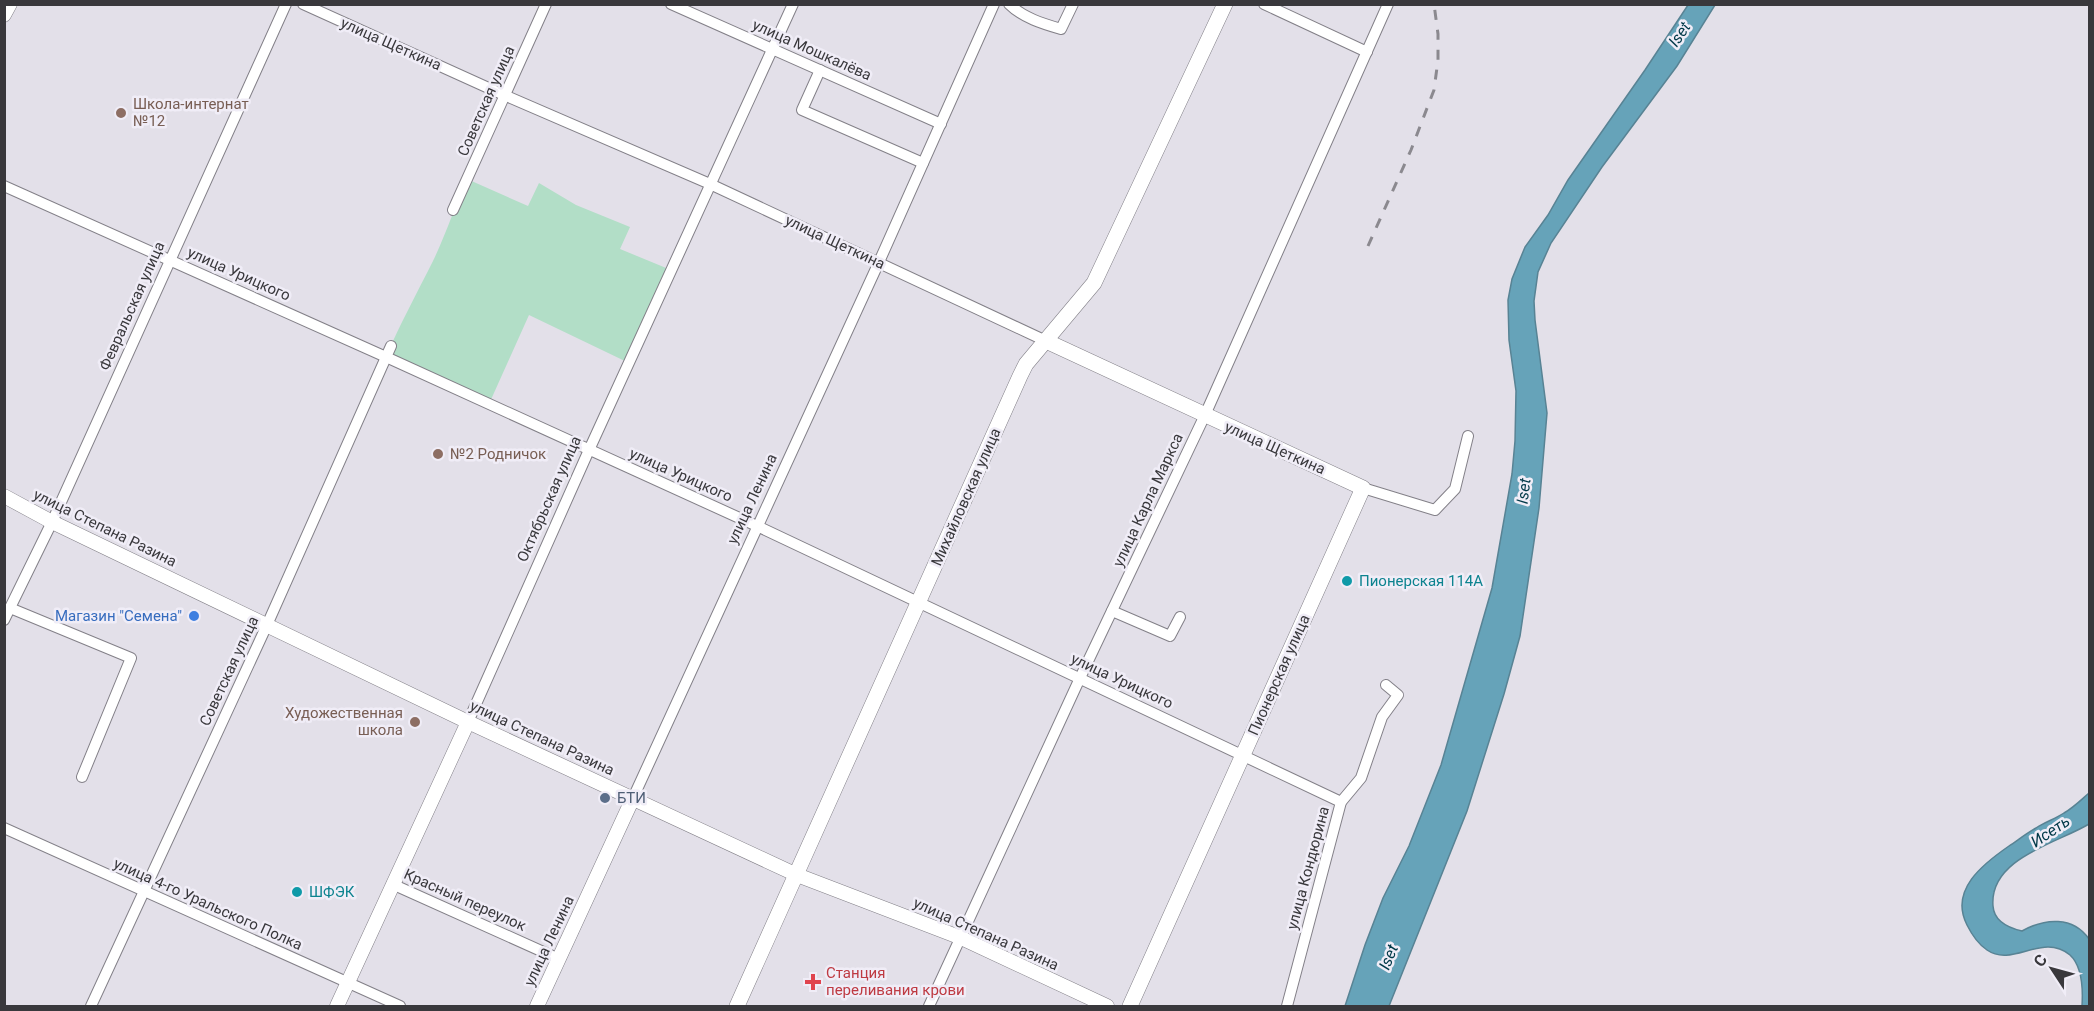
<svg xmlns="http://www.w3.org/2000/svg" width="2094" height="1011" viewBox="0 0 2094 1011" font-family="Roboto,sans-serif">
	<rect width="100%" height="100%" fill="#e3e0e9"/>
	<path fill="#b2dec7" d="M467,179l61,27 11,-23 37,22 54,22 -10,22 51,21 -42,93 -100,-48 -40,89 -103,-47c14,-33 31,-64 47,-96 13,-27 22,-55 34,-82z"/>
	<g fill="#66a3b9" stroke="#588394" stroke-width="1.5">
		<polygon points="1688,5 1715,5 1677,66 1602,167 1551,243 1538,272 1534,301 1535,320 1547,413 1539,508 1520,636 1504,694 1467,811 1389,1006 1345,1006 1365,945 1383,898 1409,846 1441,765 1492,588 1512,474 1515,441 1516,391 1509,340 1508,300 1512,279 1525,247 1548,215 1568,180 1645,70"/>
		<path d="M2089,793v31c-31,19 -100,34 -96,82 1,15 16,22 29,25 23,-13 51,-15 67,8l1,67h-8c1,-16 1,-39 -12,-51 -28,-23 -57,13 -83,-5 -9,-6 -15,-15 -20,-25 -18,-35 16,-61 42,-79 9,-6 18,-13 27,-18 9,-6 19,-9 28,-15 9,-5 17,-13 25,-20z"/>
	</g>
	<g fill="none" stroke-linecap="round" stroke-linejoin="round">
		<defs>
			<g id="street">
				<polyline points="303,4 504,95 710,184 1046,341"/>
				<polyline points="671,4 941,124"/>
				<path d="M1009,4c14,14 35,20 52,25l12,-25"/>
				<polyline points="1264,4 1367,52"/>
				<polyline points="820,70 802,110 923,163"/>
				<polyline points="4,186 386,357 757,526 1341,802"/>
				<polyline points="453,210 546,4"/>
				<polyline points="1363,488 1435,510 1455,489 1468,436"/>
				<polyline points="10,608 131,658 82,777"/>
				<polyline points="1112,611 1170,636 1180,617"/>
				<polyline points="4,620 52,522 286,4"/>
				<polyline points="468,722 589,450 793,4"/>
				<polyline points="633,798 879,262 994,4"/>
				<polyline points="4,828 400,1006"/>
				<polyline points="392,884 559,959"/>
				<polyline points="91,1006 267,625 391,346"/>
				<polyline points="929,1006 1080,678 1205,415 1388,4"/>
				<polyline points="1287,1006 1341,802 1361,778 1382,717 1398,695 1386,685"/>
			</g>
			<g id="secondary">
				<polyline points="4,15 10,4"/>
				<polyline points="4,496 52,522 468,722 797,875 959,937 1107,1006"/>
				<polyline points="337,1006 468,722"/>
				<polyline points="537,1006 633,798"/>
			</g>
			<g id="primary">
				<polyline points="1046,341 1363,488 1130,1006"/>
				<polyline points="737,1006 1020,376 1026,364 1094,283 1225,4"/>
			</g>
		</defs>
		<use href="#street" stroke="#838088" stroke-width="12"/>
		<use href="#secondary" stroke="#838088" stroke-width="15"/>
		<use href="#primary" stroke="#838088" stroke-width="16"/>
		<use href="#street" stroke="#fff" stroke-width="10"/>
		<use href="#secondary" stroke="#fff" stroke-width="14"/>
		<use href="#primary" stroke="#fff" stroke-width="15"/>
		<polyline stroke="#8b898f" stroke-width="3" stroke-dasharray="10 10" stroke-linecap="butt" points="1368,246 1411,150 1434,90 1438,60 1438,34 1434,4"/>
	</g>
	<g fill="#8d6e63" stroke="#f0edf7" stroke-width="2">
		<circle cx="121" cy="113" r="6"/>
		<circle cx="438" cy="454" r="6"/>
		<circle cx="415" cy="722" r="6"/>
	</g>
	<g fill="#0f9aa8" stroke="#f0edf7" stroke-width="2">
		<circle cx="1347" cy="581" r="6"/>
		<circle cx="297" cy="892" r="6"/>
	</g>
	<circle fill="#3f7fe0" stroke="#f0edf7" stroke-width="2" cx="194" cy="616" r="6"/>
	<circle fill="#5c6f8a" stroke="#f0edf7" stroke-width="2" cx="605" cy="798" r="6"/>
	<path fill="#e0444e" stroke="#f0edf7" stroke-width="2" d="M810 973h6v6h6v6h-6v6h-6v-6h-6v-6h6z"/>
	<g text-anchor="middle" stroke-width="5" stroke-linejoin="round" paint-order="stroke">
		<g font-size="15" fill="#39383c" stroke="#f0edf7">
			<text transform="translate(391 44) rotate(24)" y="5">улица Щеткина</text>
			<text transform="translate(812 50) rotate(24)" y="5">улица Мошкалёва</text>
			<text transform="translate(486 101) rotate(-66)" y="5">Советская улица</text>
			<text transform="translate(835 242) rotate(25)" y="5">улица Щеткина</text>
			<text transform="translate(239 274) rotate(24)" y="5">улица Урицкого</text>
			<text transform="translate(132 306) rotate(-66)" y="5">Февральская улица</text>
			<text transform="translate(1275 448) rotate(24)" y="5">улица Щеткина</text>
			<text transform="translate(681 475) rotate(24)" y="5">улица Урицкого</text>
			<text transform="translate(966 497) rotate(-66)" y="5">Михайловская улица</text>
			<text transform="translate(549 499) rotate(-66)" y="5">Октябрьская улица</text>
			<text transform="translate(752 499) rotate(-65)" y="5">улица Ленина</text>
			<text transform="translate(1148 500) rotate(-65)" y="5">улица Карла Маркса</text>
			<text transform="translate(105 528) rotate(26)" y="5">улица Степана Разина</text>
			<text transform="translate(229 671) rotate(-65)" y="5">Советская улица</text>
			<text transform="translate(1279 675) rotate(-66)" y="5">Пионерская улица</text>
			<text transform="translate(1122 681) rotate(25)" y="5">улица Урицкого</text>
			<text transform="translate(542 738) rotate(25)" y="5">улица Степана Разина</text>
			<text transform="translate(1308 868) rotate(-75)" y="5">улица Кондюрина</text>
			<text transform="translate(465 900) rotate(24)" y="5">Красный переулок</text>
			<text transform="translate(208 904) rotate(24)" y="5">улица 4-го Уральского Полка</text>
			<text transform="translate(986 934) rotate(24)" y="5">улица Степана Разина</text>
			<text transform="translate(549 941) rotate(-65)" y="5">улица Ленина</text>
		</g>
		<g font-size="15" fill="#785e54" stroke="#f0edf7" text-anchor="start">
			<text x="133" y="109">Школа-интернат<tspan x="133" dy="17">№12</tspan></text>
			<text x="450" y="459">№2 Родничок</text>
			<text x="403" y="718" text-anchor="end">Художественная<tspan x="403" dy="17">школа</tspan></text>
		</g>
		<g font-size="15" fill="#0d838f" stroke="#f0edf7" text-anchor="start">
			<text x="1359" y="586">Пионерская 114А</text>
			<text x="309" y="897">ШФЭК</text>
		</g>
		<g font-size="15" fill="#366cbe" stroke="#f0edf7" text-anchor="end">
			<text x="182" y="621">Магазин "Семена"</text>
		</g>
		<g font-size="15" fill="#4e5e75" stroke="#f0edf7" text-anchor="start">
			<text x="617" y="803">БТИ</text>
		</g>
		<g font-size="15" fill="#be3a42" stroke="#f0edf7" text-anchor="start">
			<text x="826" y="978">Станция<tspan x="826" dy="17">переливания крови</tspan></text>
		</g>
		<g font-size="16" font-style="italic" fill="#003948" stroke="#f0edf7">
			<text transform="translate(1679 34) rotate(-56)" y="6">Iset</text>
			<text transform="translate(1523 491) rotate(-83)" y="6">Iset</text>
			<text transform="translate(2050 831) rotate(-34)" y="6">Исеть</text>
			<text transform="translate(1388 957) rotate(-68)" y="6">Iset</text>
		</g>
	</g>
	<rect width="2094" height="1011" fill="none" stroke="#39383c" stroke-width="12"/>
	<g transform="translate(2052 969) rotate(306)" stroke="#f0edf7" stroke-width="4.5" paint-order="stroke">
	<path d="M0-4.5L10 22L0 15L-10 22Z" fill="#39383c"/>
	<text y="-9" font-size="16" font-weight="bold" text-anchor="middle" fill="#39383c">С</text>
	</g>
</svg>
